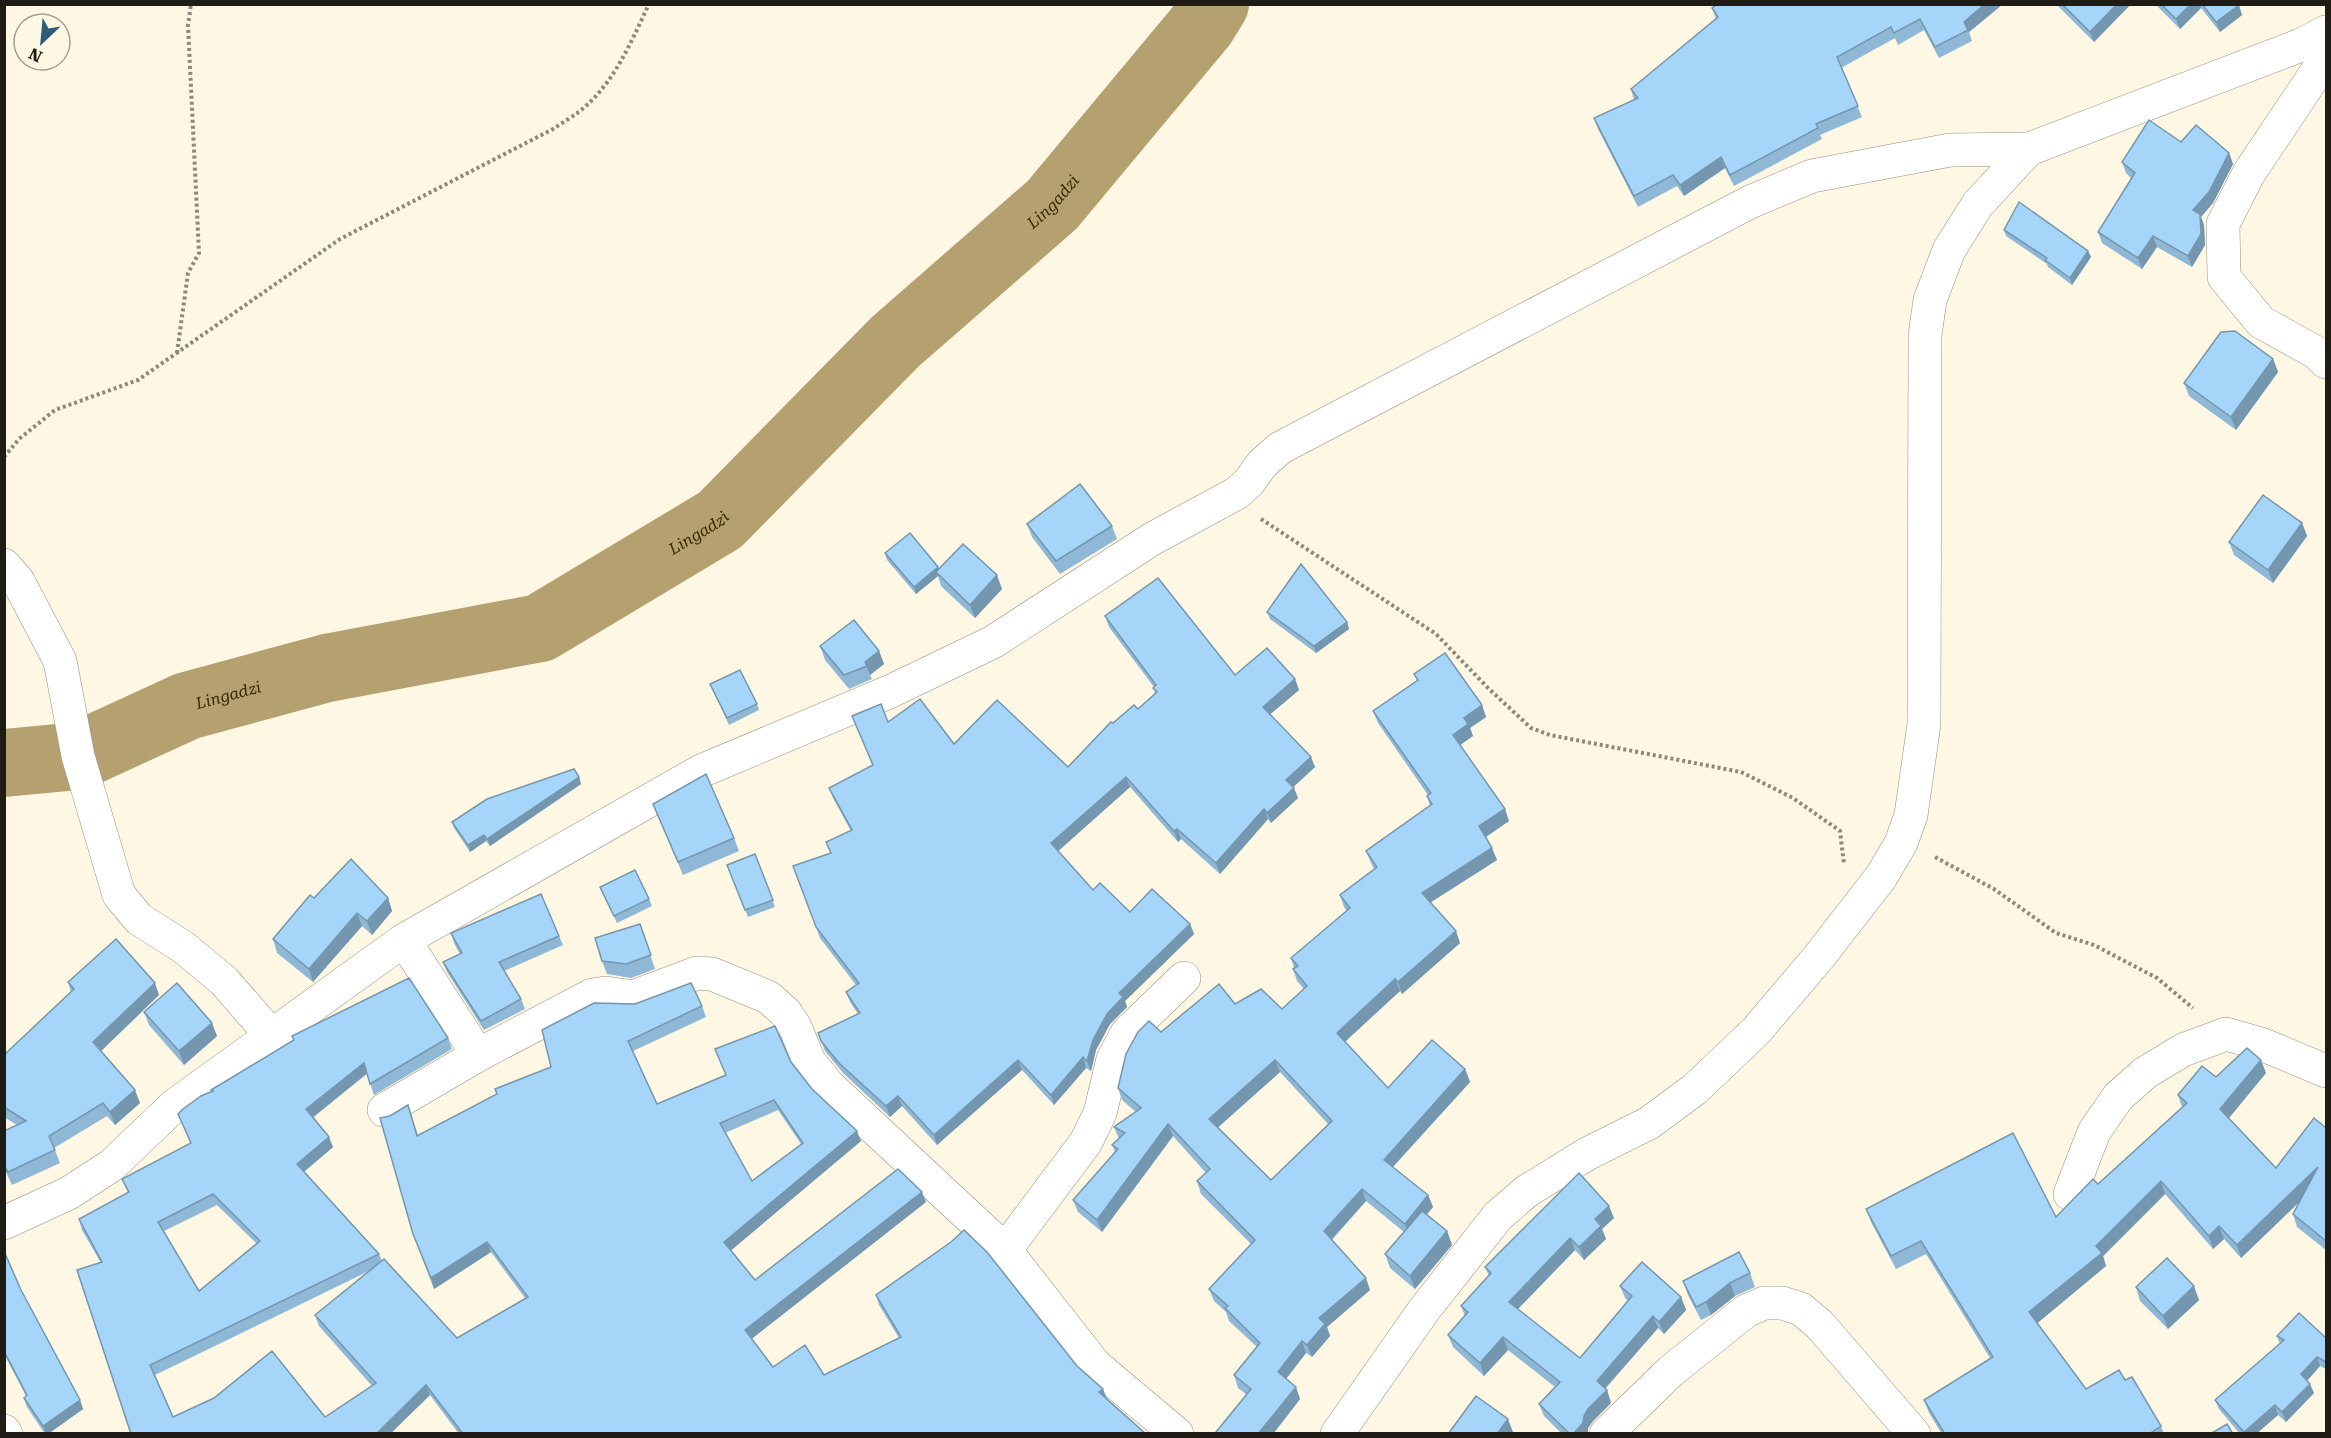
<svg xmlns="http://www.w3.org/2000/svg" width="2331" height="1438" viewBox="0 0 2331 1438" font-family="'Roboto Serif',serif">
	<rect width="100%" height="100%" fill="#fef7e4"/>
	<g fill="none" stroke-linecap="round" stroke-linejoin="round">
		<path stroke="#b4a16f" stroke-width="68" id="s1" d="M4,763l74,-7 109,-50 140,-38 213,-40 180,-108 175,-178 157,-137 150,-180 13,-21"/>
		<defs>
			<g id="street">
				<polyline points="2326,58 2249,173 2223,224 2224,277 2261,322 2317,353 2326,362"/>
				<polyline points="4,565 18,581 60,661 78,756 119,895 139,919 183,947 224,981 271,1035"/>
				<polyline points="404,940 478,1055"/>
				<polyline points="384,1110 478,1055 592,995 606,993 633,997 697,973 712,974 768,997 785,1012 795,1027 809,1061 829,1086 1005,1250 1095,1365 1177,1434"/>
				<polyline points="2070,1194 2094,1132 2118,1097 2145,1073 2183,1050 2226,1034 2261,1044 2326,1071"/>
				<polyline points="4,1223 69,1193 112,1165 175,1105 404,940 701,771 889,692 993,642 1152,539 1237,493 1249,482 1262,464 1280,448 1750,202 1812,176 1950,150 2029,149"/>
				<polyline points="1005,1250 1086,1142 1100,1113 1113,1059 1127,1033 1184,978"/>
				<polyline points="4,1431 6,1434"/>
				<polyline points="1337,1434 1424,1310 1498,1216 1527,1191 1587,1154 1649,1123 1695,1089 1756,1031 1818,958 1881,877 1901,843 1911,815 1924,724 1925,335 1930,300 1949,250 1978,204 2029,149 2301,45 2326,32"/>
				<polyline points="1606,1434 1671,1371 1746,1311 1764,1303 1782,1303 1801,1309 1820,1325 1914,1434"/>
			</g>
		</defs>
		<use href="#street" stroke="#958f7e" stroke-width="34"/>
		<g stroke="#8c887b" stroke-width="4" stroke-dasharray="3 3" stroke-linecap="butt">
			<polyline points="177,353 188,273 199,253 188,25 191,4"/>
			<path d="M4,457l15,-18 36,-29 83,-30 202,-141 213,-110c9,-6 19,-12 27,-18 34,-27 51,-69 69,-107"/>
			<polyline points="1261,519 1436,634 1488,688 1531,728 1550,735 1741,772 1793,798 1840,831 1844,864"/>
			<polyline points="1935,857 1994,889 2056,933 2094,945 2157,978 2193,1008"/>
		</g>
		<use href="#street" stroke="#fff" stroke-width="33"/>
	</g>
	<g fill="#8eb8d6" fill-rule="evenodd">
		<polygon points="1718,4 2003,4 1969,32 1972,41 1939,58 1924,30 1898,45 1895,38 1841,68 1862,117 1820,135 1822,139 1734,186 1725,168 1684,196 1677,186 1638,207 1598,129 1594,118 1634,100 1631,89 1716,19 1712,8"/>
		<polygon points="2056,4 2131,4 2094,42"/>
		<polygon points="2155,4 2238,4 2242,15 2220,32 2201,8 2180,29"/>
		<polygon points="2181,142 2229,153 2233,164 2213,203 2201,217 2204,225 2205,245 2192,267 2157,247 2142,269 2102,243 2098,232 2131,178 2126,173 2122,162"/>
		<polygon points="2004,230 2088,251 2091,257 2072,285 2048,267 2047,264 2006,236"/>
		<polygon points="2273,359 2278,372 2236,430 2189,396 2184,383"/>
		<polygon points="2302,523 2307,536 2273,583 2234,555 2229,542"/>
		<polygon points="1027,524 1112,526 1117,539 1060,574 1032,537"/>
		<polygon points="885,553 939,569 1002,589 975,618 941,586 938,576 916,594 887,560"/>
		<polygon points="1267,612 1347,622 1349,629 1316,653 1270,619"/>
		<polygon points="1105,616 1235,675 1295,679 1299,690 1270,714 1315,767 1293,787 1298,798 1271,823 1268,819 1220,874 1181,839 1178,842 1130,787 1058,851 1093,890 1130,912 1190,924 1194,934 1125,1001 1127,1007 1110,1024 1096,1050 1091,1071 1086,1068 1054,1105 1022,1070 937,1145 902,1106 890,1117 843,1073 825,1051 818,1033 858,1014 850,1002 846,992 856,985 820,938 793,866 830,853 826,842 851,831 833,798 829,788 873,765 852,716 888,722 954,744 1068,767 1113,723 1138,709 1155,693 1154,687 1109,627"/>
		<polygon points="820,646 879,651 884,664 870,675 872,679 849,689 825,660"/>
		<path d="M1414,674l68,31 4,12 -16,11 3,8 -13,9 49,76 -24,16 12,23 -67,43 30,40 -58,51 -2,-3 -55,51 43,46 77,-19 5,13 -77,85 35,28 5,12 -6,7 20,17 5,14 -37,44 -25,-21 -5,-14 19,-22 -38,-31 -34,39 38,50 -43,37 3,9 -18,21 -6,-4 -20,26 14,20 -27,35h-56l-1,-2 31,-37 -9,-7 -4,-13 23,-28 -28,-26 -3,-9 -12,-11 -5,-12 42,-45 -50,-50 -4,-13 9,-8 -33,-37 -71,96 -24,-20 -5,-12 42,-48 -3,-7 7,-6 -5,-12 22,-15 -14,-12 -4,-12 43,-56 74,-28 47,5 22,-20 -7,-8 -4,-12 1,-1 -3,-10 56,-47 -3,-4 -4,-12 34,-26 -3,-6 -5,-12 64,-45 -3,-10 1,-1 -50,-72 -5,-12 44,-30zM1280,1072l48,52 -57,56 -53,-53z"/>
		<polygon points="710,684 757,704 759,710 729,725"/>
		<polygon points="579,777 581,784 490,846 486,841 470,852 454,828 452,822"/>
		<polygon points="653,804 734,838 739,851 683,875"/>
		<polygon points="755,854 775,907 748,917 727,865"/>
		<polygon points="600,887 649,899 652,906 617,923"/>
		<polygon points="314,898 388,898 392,911 372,935 362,926 313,982 277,953 273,939"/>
		<polygon points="640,924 655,969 631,978 607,974 602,961"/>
		<polygon points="451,933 559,936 563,945 504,971 521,999 525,1009 484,1030 447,972 443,962 460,954 454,943"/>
		<polygon points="68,982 159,995 101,1051 140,1103 115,1125 107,1116 54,1148 60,1163 12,1185 4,1168 4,1131 17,1125 4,1117 4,1055 71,992"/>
		<path d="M702,1006l4,11 -73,34 24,53 134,-42 21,27 49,52 -130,109 24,30 171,-78 -175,137 22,28 51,8 75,-37 -20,-33 -3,-10 201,71 29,32 40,36h-687l-29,-39 -40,39h-259l-30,-171 -19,-33 -3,-11 49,-26 -6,-14 69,-35 -13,-30 34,-22 -1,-2 83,-50 -2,-4 156,2 4,11 -78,46 -7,-21 -54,43 20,30 -29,25 75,82 3,7 75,77 68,-40 -34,-46 -57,37 -21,-55 -23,-118 18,-11 10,30zM778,1110l23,34 -49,37 -27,-48zM217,1205l40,39 -58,47 -35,-60zM369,1271l-54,44 4,11 53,60 -47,31h-152l-18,-42z"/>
		<polygon points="144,1012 217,1036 184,1065 149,1025"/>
		<polygon points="2266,1073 2228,1118 2276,1168 2326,1128 2326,1250 2297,1227 2293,1214 2298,1203 2241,1258 2224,1239 2213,1249 2165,1194 2103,1256 2106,1266 2037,1323 2086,1389 2125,1380 2161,1426 2164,1434 1942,1434 1929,1413 1924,1400 1990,1358 1926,1254 1896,1269 1871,1222 1866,1209 2056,1217 2098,1184 2182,1107 2178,1095 2216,1077"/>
		<polygon points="1614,1218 1602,1229 1606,1239 1584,1260 1575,1250 1518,1309 1580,1358 1628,1301 1625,1298 1620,1286 1681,1297 1686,1310 1664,1334 1658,1328 1605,1389 1607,1390 1611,1403 1593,1421 1588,1428 1588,1434 1562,1434 1544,1416 1539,1404 1555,1387 1508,1350 1484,1376 1453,1347 1448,1335 1465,1316 1461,1306 1489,1276 1485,1267"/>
		<polygon points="4,1251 21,1290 80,1400 83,1409 48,1434 45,1434 27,1407 24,1398 26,1396 4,1354"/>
		<polygon points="1750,1273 1755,1287 1735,1296 1711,1315 1701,1320 1688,1295 1683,1281"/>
		<polygon points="2136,1287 2199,1300 2168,1329 2140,1301"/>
		<polygon points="2277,1336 2326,1338 2326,1369 2320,1366 2307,1381 2314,1393 2286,1422 2278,1415 2256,1434 2240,1434 2219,1409 2215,1400 2280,1344"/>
	</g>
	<g fill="#7496ae">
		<polygon points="1985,4 2003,4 1969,32 1964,22"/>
		<polygon points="2117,4 2131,4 2094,42 2090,32"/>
		<polygon points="2191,4 2200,4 2201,8 2180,29 2176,19"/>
		<polygon points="2239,5 2242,15 2220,32 2216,22"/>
		<polygon points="2229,153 2233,164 2213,203 2201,217 2204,225 2205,245 2192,267 2188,256 2193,210"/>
		<polygon points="1721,157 1725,168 1684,196 1680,185"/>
		<polygon points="2153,236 2157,247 2142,269 2138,258"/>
		<polygon points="2088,251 2091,257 2072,285 2070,278"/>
		<polygon points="2273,359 2278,372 2236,430 2231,417"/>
		<polygon points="2302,523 2307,536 2273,583 2268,570"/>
		<polygon points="938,567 941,574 936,572 938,576 916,594 914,587"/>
		<polygon points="997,575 1002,589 975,618 970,605"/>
		<polygon points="1347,622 1349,629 1316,653 1314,646"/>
		<polygon points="879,651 884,664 870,675 865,662"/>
		<polygon points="1295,679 1299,690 1267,717 1263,707"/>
		<polygon points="1482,705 1486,717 1470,728 1473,736 1457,747 1453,735 1464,718"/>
		<polygon points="1311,757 1315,767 1290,790 1286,780"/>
		<polygon points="579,777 581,784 490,846 487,839"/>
		<polygon points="1126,777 1130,787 1055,854 1051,843"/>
		<polygon points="1294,788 1298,798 1271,823 1267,813"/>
		<polygon points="1264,809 1268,819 1220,874 1216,863"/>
		<polygon points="1505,809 1509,821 1483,839 1479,826"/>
		<polygon points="1177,829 1181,839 1178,842 1174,831"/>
		<polygon points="484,835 486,841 470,852 468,845"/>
		<polygon points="1492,848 1497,860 1426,905 1422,893"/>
		<polygon points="388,898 392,911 372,935 367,921"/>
		<polygon points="357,913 362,926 313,982 309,969"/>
		<polygon points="1190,924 1194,934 1125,1001 1127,1007 1110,1024 1096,1050 1091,1071 1087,1061 1093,1040 1119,993"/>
		<polygon points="1456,931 1460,943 1402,994 1398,982"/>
		<polygon points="1395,979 1400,991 1341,1045 1337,1033"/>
		<polygon points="155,983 159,995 98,1054 93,1042"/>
		<polygon points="212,1023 217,1036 184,1065 179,1051"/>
		<polygon points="1083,1057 1086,1068 1054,1105 1051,1095"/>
		<polygon points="1018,1060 1022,1070 937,1145 934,1135"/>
		<polygon points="1275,1060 1280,1072 1214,1131 1209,1119"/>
		<polygon points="2261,1060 2266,1073 2225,1123 2220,1109"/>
		<polygon points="364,1063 367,1073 310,1120 306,1109"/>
		<polygon points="1465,1069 1470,1082 1388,1172 1384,1160"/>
		<polygon points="135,1090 140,1103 115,1125 110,1112"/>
		<polygon points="898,1096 902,1106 890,1117 886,1106"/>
		<polygon points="1168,1124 1173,1136 1102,1232 1097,1220"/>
		<polygon points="857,1131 861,1141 728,1253 724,1242"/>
		<polygon points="329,1137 333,1147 301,1174 297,1164"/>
		<polygon points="2318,1167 2322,1180 2241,1258 2237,1245"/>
		<polygon points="2161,1181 2165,1194 2103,1256 2106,1266 2034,1326 2029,1312"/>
		<polygon points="1362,1189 1366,1201 1328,1243 1324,1231"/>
		<polygon points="922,1192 926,1202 749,1341 745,1330"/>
		<polygon points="1428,1195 1433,1207 1409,1236 1405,1224"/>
		<polygon points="1609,1206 1614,1218 1602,1229 1606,1239 1584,1260 1579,1247 1595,1219"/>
		<polygon points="2219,1226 2224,1239 2213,1249 2209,1236"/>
		<polygon points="1447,1231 1452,1245 1415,1289 1410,1276"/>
		<polygon points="1570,1238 1575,1250 1513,1314 1509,1302"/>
		<polygon points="487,1242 491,1252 434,1289 431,1278"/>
		<polygon points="1366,1278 1370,1290 1327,1327 1330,1336 1312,1357 1307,1345 1319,1318"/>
		<polygon points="1730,1283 1735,1296 1711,1315 1706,1302"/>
		<polygon points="2194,1286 2199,1300 2168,1329 2163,1316"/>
		<polygon points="1681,1297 1686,1310 1664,1334 1659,1322"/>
		<polygon points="1653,1316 1658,1328 1601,1393 1597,1381"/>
		<polygon points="1503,1337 1508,1350 1484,1376 1480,1363"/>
		<polygon points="1302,1341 1306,1353 1282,1384 1278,1372"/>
		<polygon points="2317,1357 2320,1366 2304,1384 2301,1374"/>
		<polygon points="2310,1384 2314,1393 2286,1422 2282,1412"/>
		<polygon points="426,1385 430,1395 390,1434 376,1434"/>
		<polygon points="1296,1387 1300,1399 1273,1434 1258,1434"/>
		<polygon points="1103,1389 1107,1399 1099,1392"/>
		<polygon points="1607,1390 1611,1403 1593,1421 1588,1428 1588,1434 1573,1434 1588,1409"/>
		<polygon points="80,1400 83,1409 48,1434 46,1434 43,1426"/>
		<polygon points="2275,1405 2278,1415 2256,1434 2244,1434 2244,1432"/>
		<polygon points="1508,1419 1513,1432 1511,1434 1497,1434"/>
	</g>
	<g fill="#a5d6f9" stroke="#7496ae" stroke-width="1.5" fill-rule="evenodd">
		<polygon points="1718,4 1985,4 1964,22 1968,30 1935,47 1920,19 1894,33 1891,27 1837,57 1858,106 1816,124 1818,128 1730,175 1721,157 1680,185 1673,175 1634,196 1594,118 1638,98 1631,89 1718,17 1712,8"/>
		<polygon points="2062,4 2117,4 2090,32"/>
		<polygon points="2161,4 2191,4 2176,19"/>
		<polygon points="2202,4 2238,4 2239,5 2216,22"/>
		<polygon points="2149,120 2181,142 2196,125 2229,153 2209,192 2193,210 2200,214 2201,234 2188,256 2153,236 2138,258 2098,232 2135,173 2122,162"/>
		<polygon points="2019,202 2088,251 2070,278 2045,260 2047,258 2004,230"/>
		<polygon points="2235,331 2273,359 2231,417 2184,383 2221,332"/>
		<polygon points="1080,484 1112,526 1056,561 1027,524"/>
		<polygon points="2263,495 2302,523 2268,570 2229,542"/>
		<polygon points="910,533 938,567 914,587 885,553"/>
		<polygon points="963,544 997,575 970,605 936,572"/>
		<polygon points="1301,564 1347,622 1314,646 1267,612"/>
		<polygon points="1158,578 1235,675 1267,648 1295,679 1263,707 1311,757 1286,780 1294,788 1267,813 1264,809 1216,863 1177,829 1174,831 1126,777 1051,843 1093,890 1100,883 1130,912 1152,889 1190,924 1119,993 1123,997 1107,1014 1093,1040 1087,1061 1083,1057 1051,1095 1018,1060 934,1135 898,1096 886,1106 839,1063 821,1041 818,1033 860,1013 846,992 859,983 816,927 793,866 831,853 826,842 852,830 829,788 873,765 852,716 881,704 888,722 920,699 954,744 997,700 1068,767 1111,722 1113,723 1134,705 1138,709 1157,692 1153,688 1156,685 1105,616"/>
		<polygon points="854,620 879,651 865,662 867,666 844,675 820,646"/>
		<path d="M1445,653l37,52 -18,13 4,6 -15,11 52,74 -26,17 13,22 -70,45 34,38 -58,51 -3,-3 -58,54 51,55 44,-48 33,29 -81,91 44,35 -23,29 -43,-35 -38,42 42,47 -47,40 6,6 -18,21 -5,-4 -24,31 18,15 -38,47h-40l-2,-2 35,-43 -17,-14 26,-32 -35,-35 3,-2 -19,-17 46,-49 -58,-59 13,-12 -42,-45 -71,96 -24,-20 45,-51 -6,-4 13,-12 -11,-6 27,-19 -23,-20 8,-34 12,-22 11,-11 12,11 58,-48 16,20 26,-15 21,20 25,-23 -14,-17 5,-3 -7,-8 59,-50 -10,-13 37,-28 -11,-16 66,-47 -5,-8 4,-3 -58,-82 45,-31 -4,-6zM1275,1060l57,61 -61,59 -62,-61z"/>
		<polygon points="740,670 757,704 727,718 710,684"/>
		<polygon points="574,769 579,777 487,839 484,835 468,845 452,822 487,799"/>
		<polygon points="706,774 734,838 678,862 653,804"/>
		<polygon points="755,854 773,900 745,910 727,865"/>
		<polygon points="351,859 388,898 367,921 357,913 309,969 273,939 310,895 314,898"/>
		<polygon points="635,870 649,899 614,916 600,887"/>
		<polygon points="541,894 559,936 499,962 521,999 481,1021 443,962 462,953 451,933"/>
		<polygon points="640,924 651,955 626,964 602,961 595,938"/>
		<polygon points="116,939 155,983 93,1042 135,1090 110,1112 103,1103 49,1136 55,1150 8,1172 4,1165 4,1131 26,1121 4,1107 4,1055 74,989 68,982"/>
		<path d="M409,978l39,60 -78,46 -6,-21 -58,46 23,28 -32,27 82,90 -229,111 23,52 41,-19 58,-47 53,66 51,-34 -61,-68 69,-56 73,79 71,-41 -41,-55 -56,36 -18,-44 -33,-116 10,-2 18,-11 9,31 80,-42 -2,-5 56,-22 -9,-37 52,-27 41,1 56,-21 11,23 -74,35 29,63 69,-29 -11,-26 60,-23 16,36 21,27 45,42 -133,111 31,38 143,-111 24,23 -177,138 28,37 32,-22 19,30 77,-38 -25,-42 75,-53 13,-12 23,22 90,114 26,23 -4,3 47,42h-683l-37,-49 -50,49h-245l-54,-164 25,-8 -23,-43 50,-27 -7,-13 69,-36 -13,-29 5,-5 18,-13 12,-5 -2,-1 83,-50 -2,-4zM774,1100l29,43 -51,38 -32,-58zM213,1194l47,47 -61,50 -41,-69z"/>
		<polygon points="177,983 212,1023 179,1051 144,1012"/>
		<polygon points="2247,1048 2261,1060 2220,1109 2276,1168 2314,1118 2326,1128 2326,1241 2293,1214 2318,1167 2237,1245 2219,1226 2209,1236 2161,1181 2096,1246 2102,1253 2029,1312 2086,1389 2119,1370 2125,1380 2132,1377 2161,1426 2149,1434 1945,1434 1924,1400 1993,1357 1921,1241 1891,1256 1866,1209 2013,1133 2056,1217 2093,1179 2098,1184 2187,1103 2178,1095 2202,1066 2216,1077"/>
		<polygon points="1579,1173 1609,1206 1595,1219 1601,1226 1579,1247 1570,1238 1509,1302 1580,1358 1632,1296 1620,1286 1642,1262 1681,1297 1659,1322 1653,1316 1597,1381 1607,1390 1588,1409 1584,1416 1583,1423 1573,1434 1570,1434 1539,1404 1560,1382 1503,1337 1480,1363 1448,1335 1468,1312 1461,1306 1491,1273 1485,1267"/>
		<polygon points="1422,1211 1447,1231 1410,1276 1385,1254"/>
		<polygon points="4,1251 21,1290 80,1400 43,1426 24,1398 27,1395 4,1351"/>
		<polygon points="1739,1252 1750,1273 1730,1283 1706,1302 1696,1307 1683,1281"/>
		<polygon points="2167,1258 2194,1286 2163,1316 2136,1287"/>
		<polygon points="2299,1313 2326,1338 2326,1362 2317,1357 2301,1374 2310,1384 2282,1412 2275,1405 2244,1432 2215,1400 2284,1340 2277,1336"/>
		<polygon points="1476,1396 1508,1419 1497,1434 1448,1434"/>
		<polygon points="2227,1424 2233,1434 2210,1434"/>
	</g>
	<g text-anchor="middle" stroke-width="6" stroke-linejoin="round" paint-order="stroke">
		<g font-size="16" font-style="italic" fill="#372900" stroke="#fef7e4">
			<text dy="6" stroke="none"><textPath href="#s1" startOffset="1227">Lingadzi</textPath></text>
			<text dy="6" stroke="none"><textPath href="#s1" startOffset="741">Lingadzi</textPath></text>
			<text dy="6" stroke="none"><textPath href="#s1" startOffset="237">Lingadzi</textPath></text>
		</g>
	</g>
	<rect width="2331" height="1438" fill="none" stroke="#1e1c15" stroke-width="12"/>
	<g transform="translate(42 42) rotate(206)"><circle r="28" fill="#fef7e4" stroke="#a49f91" stroke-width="1.5"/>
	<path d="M0-4.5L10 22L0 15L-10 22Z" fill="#2e5d7c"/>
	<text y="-9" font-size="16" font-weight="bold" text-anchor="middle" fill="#1e1c15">N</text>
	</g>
</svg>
